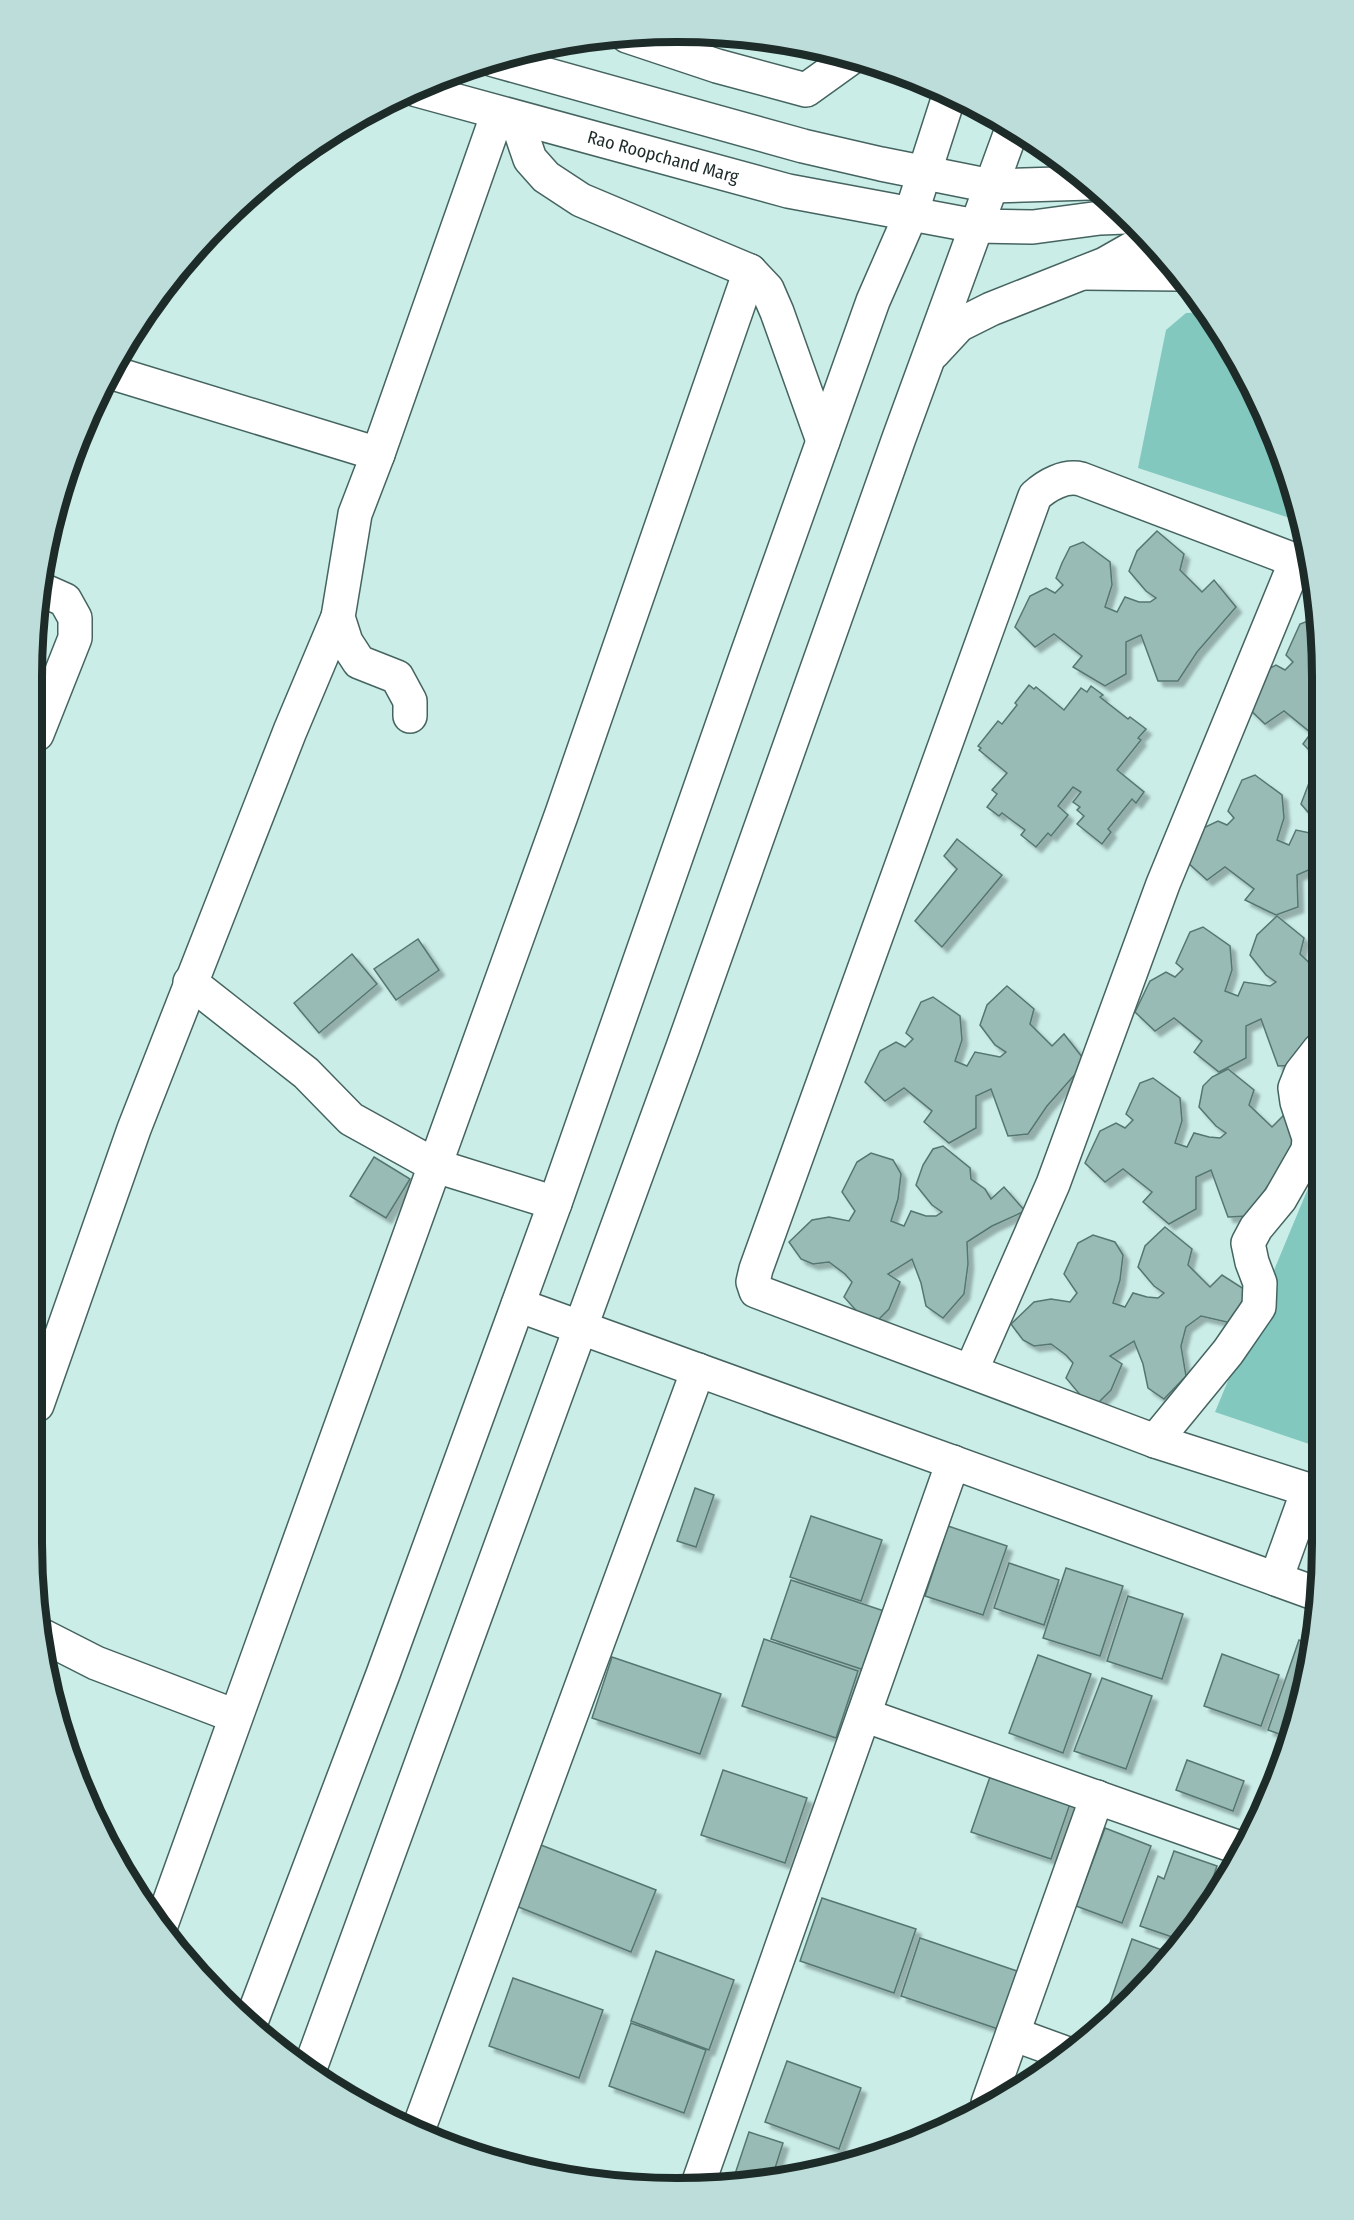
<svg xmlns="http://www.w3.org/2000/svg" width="1354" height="2220" viewBox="0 0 1354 2220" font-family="'Fira Sans Condensed',sans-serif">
	<defs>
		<filter id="shadow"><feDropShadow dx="5.5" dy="5.5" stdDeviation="1.5" flood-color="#0004"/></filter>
	</defs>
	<rect width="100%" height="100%" fill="#caede8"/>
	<g fill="#82c8bf">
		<polygon points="1206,312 1236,355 1300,510 1302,522 1138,468 1166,330 1186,313"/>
		<polygon points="1319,1162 1318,1447 1215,1412"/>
	</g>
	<g fill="#98bbb5" stroke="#567671" stroke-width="1.5" filter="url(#shadow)">
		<polygon points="1157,531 1184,554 1180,570 1202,592 1214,580 1236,607 1197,652 1178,681 1158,681 1141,635 1126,642 1126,674 1105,686 1073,667 1082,656 1054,634 1035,647 1015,627 1030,596 1046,588 1055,593 1063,585 1056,578 1062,563 1070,547 1083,542 1110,562 1112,585 1105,607 1117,612 1125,597 1139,602 1150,602 1156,598 1146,591 1129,571 1137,551"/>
		<polygon points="1313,619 1319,623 1321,634 1321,762 1303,744 1311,733 1284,711 1265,724 1244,704 1260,673 1276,665 1285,670 1293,662 1286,655 1300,624"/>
		<polygon points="1029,685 1034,689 1036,687 1064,710 1081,688 1087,692 1091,686 1103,695 1100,697 1128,719 1130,717 1146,729 1138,738 1141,740 1117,770 1144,792 1136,803 1132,799 1108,829 1111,832 1102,844 1077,824 1084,816 1077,810 1080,807 1073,802 1081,792 1073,787 1058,806 1068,815 1051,836 1048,833 1036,847 1021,835 1025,830 1002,813 999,816 987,807 997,794 992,790 1007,773 979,750 981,748 978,746 998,721 1002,724 1017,705 1015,703"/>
		<polygon points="1321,773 1320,826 1301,804 1309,783"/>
		<polygon points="1255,775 1282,795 1284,818 1277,840 1289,845 1296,830 1320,835 1320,888 1313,868 1297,875 1298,907 1276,915 1245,900 1254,889 1225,867 1207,880 1186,861 1201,829 1218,821 1227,825 1234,818 1228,811 1242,780"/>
		<polygon points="957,839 1002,875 942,947 915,921 957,869 944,856"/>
		<polygon points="1277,916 1304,938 1300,954 1320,973 1319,1033 1298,1065 1278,1066 1261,1019 1246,1026 1246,1058 1219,1072 1194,1052 1202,1041 1174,1018 1155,1031 1135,1012 1150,981 1166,972 1175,977 1183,969 1176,963 1190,932 1203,927 1230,946 1232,970 1225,991 1238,996 1244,982 1270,986 1276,982 1266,975 1250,955 1257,935"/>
		<polygon points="418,939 439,970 396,1000 374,969"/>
		<polygon points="352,954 377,984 319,1033 294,1003"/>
		<polygon points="1007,986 1034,1009 1030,1024 1052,1046 1064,1034 1086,1062 1047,1106 1028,1134 1008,1136 991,1089 976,1096 976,1128 949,1143 924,1122 932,1111 904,1088 885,1101 865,1082 880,1051 896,1042 905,1047 913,1039 906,1033 921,1002 933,997 960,1016 962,1040 955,1061 967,1066 975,1052 1000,1057 1006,1052 995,1045 980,1025 987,1005"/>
		<polygon points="1228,1069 1254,1090 1249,1105 1272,1127 1284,1115 1306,1143 1267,1187 1248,1216 1228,1217 1211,1170 1196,1177 1196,1209 1169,1224 1143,1202 1152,1192 1123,1169 1105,1182 1085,1163 1100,1131 1116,1123 1125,1128 1133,1120 1126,1114 1140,1083 1153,1078 1180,1098 1182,1121 1175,1143 1187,1147 1194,1133 1209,1137 1220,1138 1226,1133 1216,1126 1199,1107 1203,1086 1212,1077"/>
		<polygon points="943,1146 970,1168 971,1179 985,1189 991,1199 1004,1187 1025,1211 992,1226 967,1242 968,1264 964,1294 943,1318 926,1306 921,1283 912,1259 888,1274 900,1282 889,1309 871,1327 844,1297 852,1282 845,1274 829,1262 813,1264 801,1259 789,1242 812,1220 829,1217 849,1221 855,1211 842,1192 857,1162 871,1153 893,1160 901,1174 898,1199 891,1221 904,1226 911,1211 926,1216 936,1216 942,1212 932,1205 916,1185 923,1165 933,1149"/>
		<polygon points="374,1157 410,1179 386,1218 350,1196"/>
		<polygon points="1165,1227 1192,1249 1188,1265 1210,1287 1222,1275 1247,1291 1231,1323 1201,1316 1186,1327 1181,1346 1186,1376 1164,1399 1148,1388 1143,1364 1134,1341 1110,1356 1122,1364 1111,1390 1092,1409 1066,1378 1073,1363 1066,1355 1051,1344 1034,1346 1023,1340 1011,1324 1034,1302 1051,1299 1070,1302 1077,1293 1064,1274 1078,1243 1093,1235 1115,1242 1123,1255 1120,1280 1113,1303 1125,1307 1133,1293 1147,1297 1158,1298 1164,1293 1154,1286 1138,1267 1145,1246"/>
		<polygon points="695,1488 714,1495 696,1547 677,1541"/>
		<polygon points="811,1516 882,1540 861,1601 790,1577"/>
		<polygon points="948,1526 1007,1546 983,1615 925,1596"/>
		<polygon points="1009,1563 1059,1580 1044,1625 994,1608"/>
		<polygon points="1066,1568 1123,1586 1100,1656 1043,1638"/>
		<polygon points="791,1580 884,1611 864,1670 771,1639"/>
		<polygon points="1128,1596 1183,1614 1162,1679 1107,1661"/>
		<polygon points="764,1639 858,1671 836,1738 742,1706"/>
		<polygon points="1299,1640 1312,1645 1288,1737 1268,1730"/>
		<polygon points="1222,1654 1279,1675 1261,1726 1204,1706"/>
		<polygon points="1038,1655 1091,1674 1063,1753 1009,1733"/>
		<polygon points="612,1657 721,1694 700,1754 592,1718"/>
		<polygon points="1102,1678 1152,1696 1126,1769 1074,1751"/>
		<polygon points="1278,1741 1286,1744 1279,1768 1270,1765"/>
		<polygon points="1187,1760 1244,1781 1233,1811 1176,1790"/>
		<polygon points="723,1770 807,1798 785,1863 701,1835"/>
		<polygon points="992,1771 1072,1798 1051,1859 971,1832"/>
		<polygon points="1105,1828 1151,1846 1122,1923 1076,1906"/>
		<polygon points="541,1845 656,1890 631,1952 516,1906"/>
		<polygon points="1174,1851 1217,1866 1198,1921 1184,1941 1140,1926 1158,1876 1164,1879"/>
		<polygon points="822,1898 916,1929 894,1993 800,1961"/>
		<polygon points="920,1938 1017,1971 998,2029 901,1996"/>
		<polygon points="1132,1939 1173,1954 1133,2000 1105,2023 1103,2023"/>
		<polygon points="656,1951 734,1980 709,2050 631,2021"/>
		<polygon points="513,1978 603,2010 579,2078 489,2046"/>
		<polygon points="631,2023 706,2050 684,2113 609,2086"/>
		<polygon points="787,2061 861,2088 839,2149 765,2122"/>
		<polygon points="749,2132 783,2143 771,2181 753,2184 734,2177"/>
	</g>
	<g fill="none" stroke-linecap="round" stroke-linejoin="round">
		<defs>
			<g id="minor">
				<polyline points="627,36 717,66 806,90 852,57"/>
				<polyline points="1083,273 1179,274"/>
				<polyline points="113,373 378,454"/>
				<path d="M1310,566l-229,-87c-16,-4 -34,6 -46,17l-279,773 -3,13 3,9 399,150 163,52"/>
				<polyline points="410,716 410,701 397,677 359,662 346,642 338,617 355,514 378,454 498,113"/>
				<polyline points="37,734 75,638 75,618 65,600 38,588"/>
				<polyline points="190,982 306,1073 351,1119 436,1166 555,1203"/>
				<polyline points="518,1305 1317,1594"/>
				<polyline points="971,1371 1053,1184 1163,884 1296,561"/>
				<polyline points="37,1405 134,1129 290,731 338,617"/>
				<polyline points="1155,1441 1228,1352 1259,1307 1260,1283 1252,1262 1248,1243 1256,1228 1280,1199 1308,1150 1309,1138 1297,1102 1295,1088 1301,1073 1319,1050"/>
				<polyline points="1276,1579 1308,1490"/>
				<polyline points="39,1634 96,1663 235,1716"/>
				<polyline points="864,1715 1240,1848"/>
				<polyline points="160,1928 562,813 750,271"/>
				<polyline points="1013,2034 1068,2054"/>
				<polyline points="988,2103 1097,1797"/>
				<polyline points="417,2133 698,1370"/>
				<polyline points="697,2187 953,1462"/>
			</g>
			<g id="major">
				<polyline points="494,60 803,146 881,164 991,186 1090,183"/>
				<path id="s1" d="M417,90l371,101 188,35 57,1 67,-9 26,-1"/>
				<polyline points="516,118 530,159 546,177 581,200 750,271 767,289 777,312 823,441"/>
				<polyline points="933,353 959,325 991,309 1105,264 1149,239"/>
				<polyline points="251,2022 383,1674 555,1203 745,660 873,301 911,214 950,93"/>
				<polyline points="309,2071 683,1047 899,438 1012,129"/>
			</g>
		</defs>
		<use href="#minor" stroke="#456460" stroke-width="36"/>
		<use href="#major" stroke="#456460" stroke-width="36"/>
		<use href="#minor" stroke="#fff" stroke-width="33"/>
		<use href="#major" stroke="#fff" stroke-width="33"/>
	</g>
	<g text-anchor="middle" stroke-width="4.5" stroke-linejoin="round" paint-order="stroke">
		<g font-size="18" fill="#1d2b29" stroke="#caede8">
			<text dy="6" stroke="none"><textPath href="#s1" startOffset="255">Rao Roopchand Marg</textPath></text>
		</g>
	</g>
	<path d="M0 0H1354V2220H0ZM677 42H677A635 635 0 0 1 1312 677V1543A635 635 0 0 1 677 2178H677A635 635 0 0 1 42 1543V677A635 635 0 0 1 677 42Z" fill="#bcddd9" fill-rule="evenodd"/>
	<path fill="none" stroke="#1d2b29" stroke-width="8" d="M677 42H677A635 635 0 0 1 1312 677V1543A635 635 0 0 1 677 2178H677A635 635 0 0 1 42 1543V677A635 635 0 0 1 677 42Z"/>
</svg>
